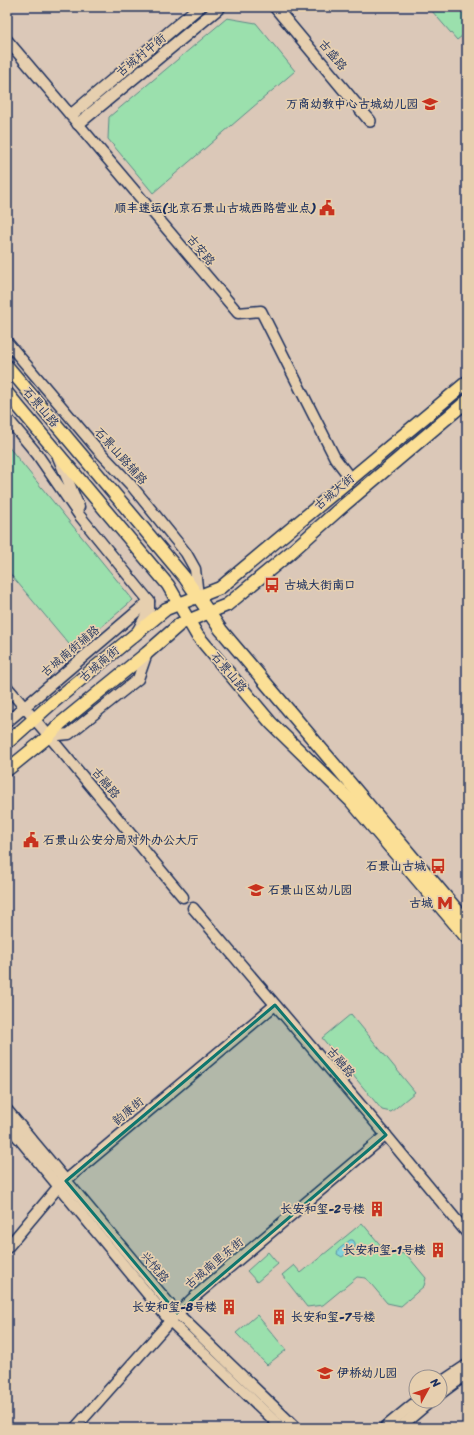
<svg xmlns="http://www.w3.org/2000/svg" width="474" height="1435" viewBox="0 0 474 1435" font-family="Sriracha,'LXGW WenKai TC',sans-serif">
	<rect width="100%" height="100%" fill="#dbc8b8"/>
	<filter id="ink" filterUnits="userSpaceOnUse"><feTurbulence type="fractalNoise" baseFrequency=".025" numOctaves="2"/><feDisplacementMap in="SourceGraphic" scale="8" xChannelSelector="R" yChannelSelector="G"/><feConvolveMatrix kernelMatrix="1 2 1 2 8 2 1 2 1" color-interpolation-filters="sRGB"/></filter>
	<g filter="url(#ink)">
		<g fill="#9be0ad" stroke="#5b8886">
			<polygon points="434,7 467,7 467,32 457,40 431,10"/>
			<polygon points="227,18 256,23 295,71 153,193 108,139 109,117"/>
			<polygon points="7,445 133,600 74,650 7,570"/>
			<polygon points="351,1014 415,1092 391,1112 382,1110 322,1038"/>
			<polygon points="362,1223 383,1248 407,1255 426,1278 424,1286 401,1306 387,1303 366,1278 357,1277 323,1305 307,1307 282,1275 294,1265 301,1273"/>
			<polygon points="268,1252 278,1264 257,1282 247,1271"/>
			<polygon points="257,1315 286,1350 267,1365 236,1333"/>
		</g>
		<polygon fill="#83d4db" stroke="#5992a9" points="350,1240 353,1240 355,1243 355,1247 342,1257 337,1254 338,1250"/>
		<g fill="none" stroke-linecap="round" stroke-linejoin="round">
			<defs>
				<g id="tertiary">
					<polyline points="7,40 238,313 261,311 335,458 351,479"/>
					<polyline points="7,342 98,450 131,485 186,553 195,569 198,596"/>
					<polyline points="7,418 37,454 79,515 149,601 149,610 137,632"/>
					<polyline points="58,457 79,507"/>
					<polyline points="7,687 49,736 183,897"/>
					<polyline points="7,722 149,601"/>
					<polyline points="49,736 69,734 138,679 147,653"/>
					<polyline points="193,908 386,1135 467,1233"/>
					<polyline points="7,1110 177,1313 296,1428"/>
					<polyline points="7,1124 170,1321 282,1428"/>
					<polyline points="7,1248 59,1186 275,1005"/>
					<polyline points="440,1383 467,1365"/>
					<polyline points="440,1394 467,1374"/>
					<polyline points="75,1428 170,1321 192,1299 386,1135"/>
					<polyline points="384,1428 417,1401"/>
					<polyline points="399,1428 431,1401"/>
				</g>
				<g id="secondary">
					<polyline points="275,7 370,121"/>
					<polyline points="71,115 199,7"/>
					<polyline points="78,124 220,7"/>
				</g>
				<g id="primary">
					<polyline points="7,366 185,578 221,630 467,922"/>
					<polyline points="7,393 168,585 197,635 271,723 351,801 467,938"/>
					<polyline points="7,743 51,704 166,609 220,588 467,382"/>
					<polyline points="7,770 49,736 61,723 147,653 180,624 227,605 290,553 344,505 467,401"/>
				</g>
			</defs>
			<use href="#tertiary" stroke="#1b2f5e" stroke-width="13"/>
			<use href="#secondary" stroke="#1b2f5e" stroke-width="14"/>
			<use href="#primary" stroke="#1b2f5e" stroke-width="15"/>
			<use href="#tertiary" stroke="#e6cfaf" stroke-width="10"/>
			<use href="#secondary" stroke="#e6cfaf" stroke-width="11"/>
			<use href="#primary" stroke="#fbdf96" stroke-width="12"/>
		</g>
	</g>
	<path fill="#0f766e" fill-opacity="0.2" stroke="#0f766e" stroke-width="3" stroke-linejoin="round" d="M275,1005l111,130 -209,178 -111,-132z"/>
	<defs>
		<symbol id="school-bare" viewBox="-9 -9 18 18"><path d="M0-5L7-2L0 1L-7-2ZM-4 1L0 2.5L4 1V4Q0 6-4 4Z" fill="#c8321e" stroke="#e6cfaf" stroke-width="2.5" paint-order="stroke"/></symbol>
		<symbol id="civic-bare" viewBox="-9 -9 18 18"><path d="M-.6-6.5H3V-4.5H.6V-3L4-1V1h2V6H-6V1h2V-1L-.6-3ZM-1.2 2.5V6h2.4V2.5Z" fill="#c8321e" stroke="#e6cfaf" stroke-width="2.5" paint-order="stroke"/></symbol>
		<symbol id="bus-bare" viewBox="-9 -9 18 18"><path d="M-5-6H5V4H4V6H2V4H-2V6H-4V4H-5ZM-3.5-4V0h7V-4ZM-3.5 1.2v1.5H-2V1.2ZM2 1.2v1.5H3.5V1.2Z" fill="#c8321e" stroke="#e6cfaf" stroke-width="2.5" paint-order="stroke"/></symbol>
		<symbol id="metro-bare" viewBox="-9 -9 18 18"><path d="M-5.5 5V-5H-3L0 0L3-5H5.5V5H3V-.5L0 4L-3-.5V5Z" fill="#c8321e" stroke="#e6cfaf" stroke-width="2.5" paint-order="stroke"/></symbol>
		<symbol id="building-bare" viewBox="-9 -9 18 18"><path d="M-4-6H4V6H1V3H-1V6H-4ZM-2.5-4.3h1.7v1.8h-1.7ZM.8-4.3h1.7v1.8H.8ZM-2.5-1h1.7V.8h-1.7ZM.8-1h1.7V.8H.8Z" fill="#c8321e" stroke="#e6cfaf" stroke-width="2.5" paint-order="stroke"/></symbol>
	</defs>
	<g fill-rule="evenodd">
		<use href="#school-bare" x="419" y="93" width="22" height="22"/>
		<use href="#civic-bare" x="316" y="197" width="22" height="22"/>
		<use href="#bus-bare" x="261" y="574" width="22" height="22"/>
		<use href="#civic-bare" x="20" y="829" width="22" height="22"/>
		<use href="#bus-bare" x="427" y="855" width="22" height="22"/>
		<use href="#school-bare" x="245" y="879" width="22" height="22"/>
		<use href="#metro-bare" x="434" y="892" width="22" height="22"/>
		<use href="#building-bare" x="366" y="1198" width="22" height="22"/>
		<use href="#building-bare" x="427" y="1239" width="22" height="22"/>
		<use href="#building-bare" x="218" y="1296" width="22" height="22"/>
		<use href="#building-bare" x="268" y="1306" width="22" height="22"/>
		<use href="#school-bare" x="314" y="1362" width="22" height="22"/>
	</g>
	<g text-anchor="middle" stroke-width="3.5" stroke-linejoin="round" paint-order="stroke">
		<g font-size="12" fill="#1b2f5e" stroke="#e6cfaf">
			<text transform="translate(141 55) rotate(-39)" y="4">古城村中街</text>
			<text transform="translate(333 55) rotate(50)" y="4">古盛路</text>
			<text transform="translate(201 250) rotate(50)" y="4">古安路</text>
			<text transform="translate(41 407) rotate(50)" y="4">石景山路</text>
			<text transform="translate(121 456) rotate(48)" y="4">石景山路辅路</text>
			<text transform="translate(334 492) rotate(-40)" y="4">古城大街</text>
			<text transform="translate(70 651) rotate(-40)" y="4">古城南街辅路</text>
			<text transform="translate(99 664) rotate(-40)" y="4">古城南街</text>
			<text transform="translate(229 672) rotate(50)" y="4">石景山路</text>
			<text transform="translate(106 783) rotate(50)" y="4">古融路</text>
			<text transform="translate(341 1062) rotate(50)" y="4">古融路</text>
			<text transform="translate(128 1111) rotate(-40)" y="4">韵康街</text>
			<text transform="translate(214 1263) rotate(-40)" y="4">古城南里东街</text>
			<text transform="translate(155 1267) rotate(50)" y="4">兴悦路</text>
		</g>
		<g font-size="12" font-weight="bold" fill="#1b2f5e" stroke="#e6cfaf" text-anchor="end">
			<text x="418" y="108">万商幼教中心古城幼儿园</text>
			<text x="315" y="212">顺丰速运(北京石景山古城西路营业点)</text>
			<text x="284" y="589" text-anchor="start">古城大街南口</text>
			<text x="43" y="844" text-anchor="start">石景山公安分局对外办公大厅</text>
			<text x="426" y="870">石景山古城</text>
			<text x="268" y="894" text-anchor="start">石景山区幼儿园</text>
			<text x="433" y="907">古城</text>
			<text x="365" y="1213">长安和玺-2号楼</text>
			<text x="426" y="1254">长安和玺-1号楼</text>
			<text x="217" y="1311">长安和玺-8号楼</text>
			<text x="291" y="1321" text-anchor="start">长安和玺-7号楼</text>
			<text x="337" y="1377" text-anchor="start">伊桥幼儿园</text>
		</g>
	</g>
	<rect width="474" height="1435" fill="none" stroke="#e6cfaf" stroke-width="24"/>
	<rect x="12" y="12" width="450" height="1411" fill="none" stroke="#1b2f5e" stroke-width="1.5" filter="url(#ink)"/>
	<g transform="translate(428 1389) rotate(50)"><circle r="19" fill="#e6cfaf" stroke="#958f8f"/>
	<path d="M0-3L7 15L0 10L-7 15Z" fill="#c8321e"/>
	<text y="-6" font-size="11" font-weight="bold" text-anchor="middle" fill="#1b2f5e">N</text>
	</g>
</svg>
